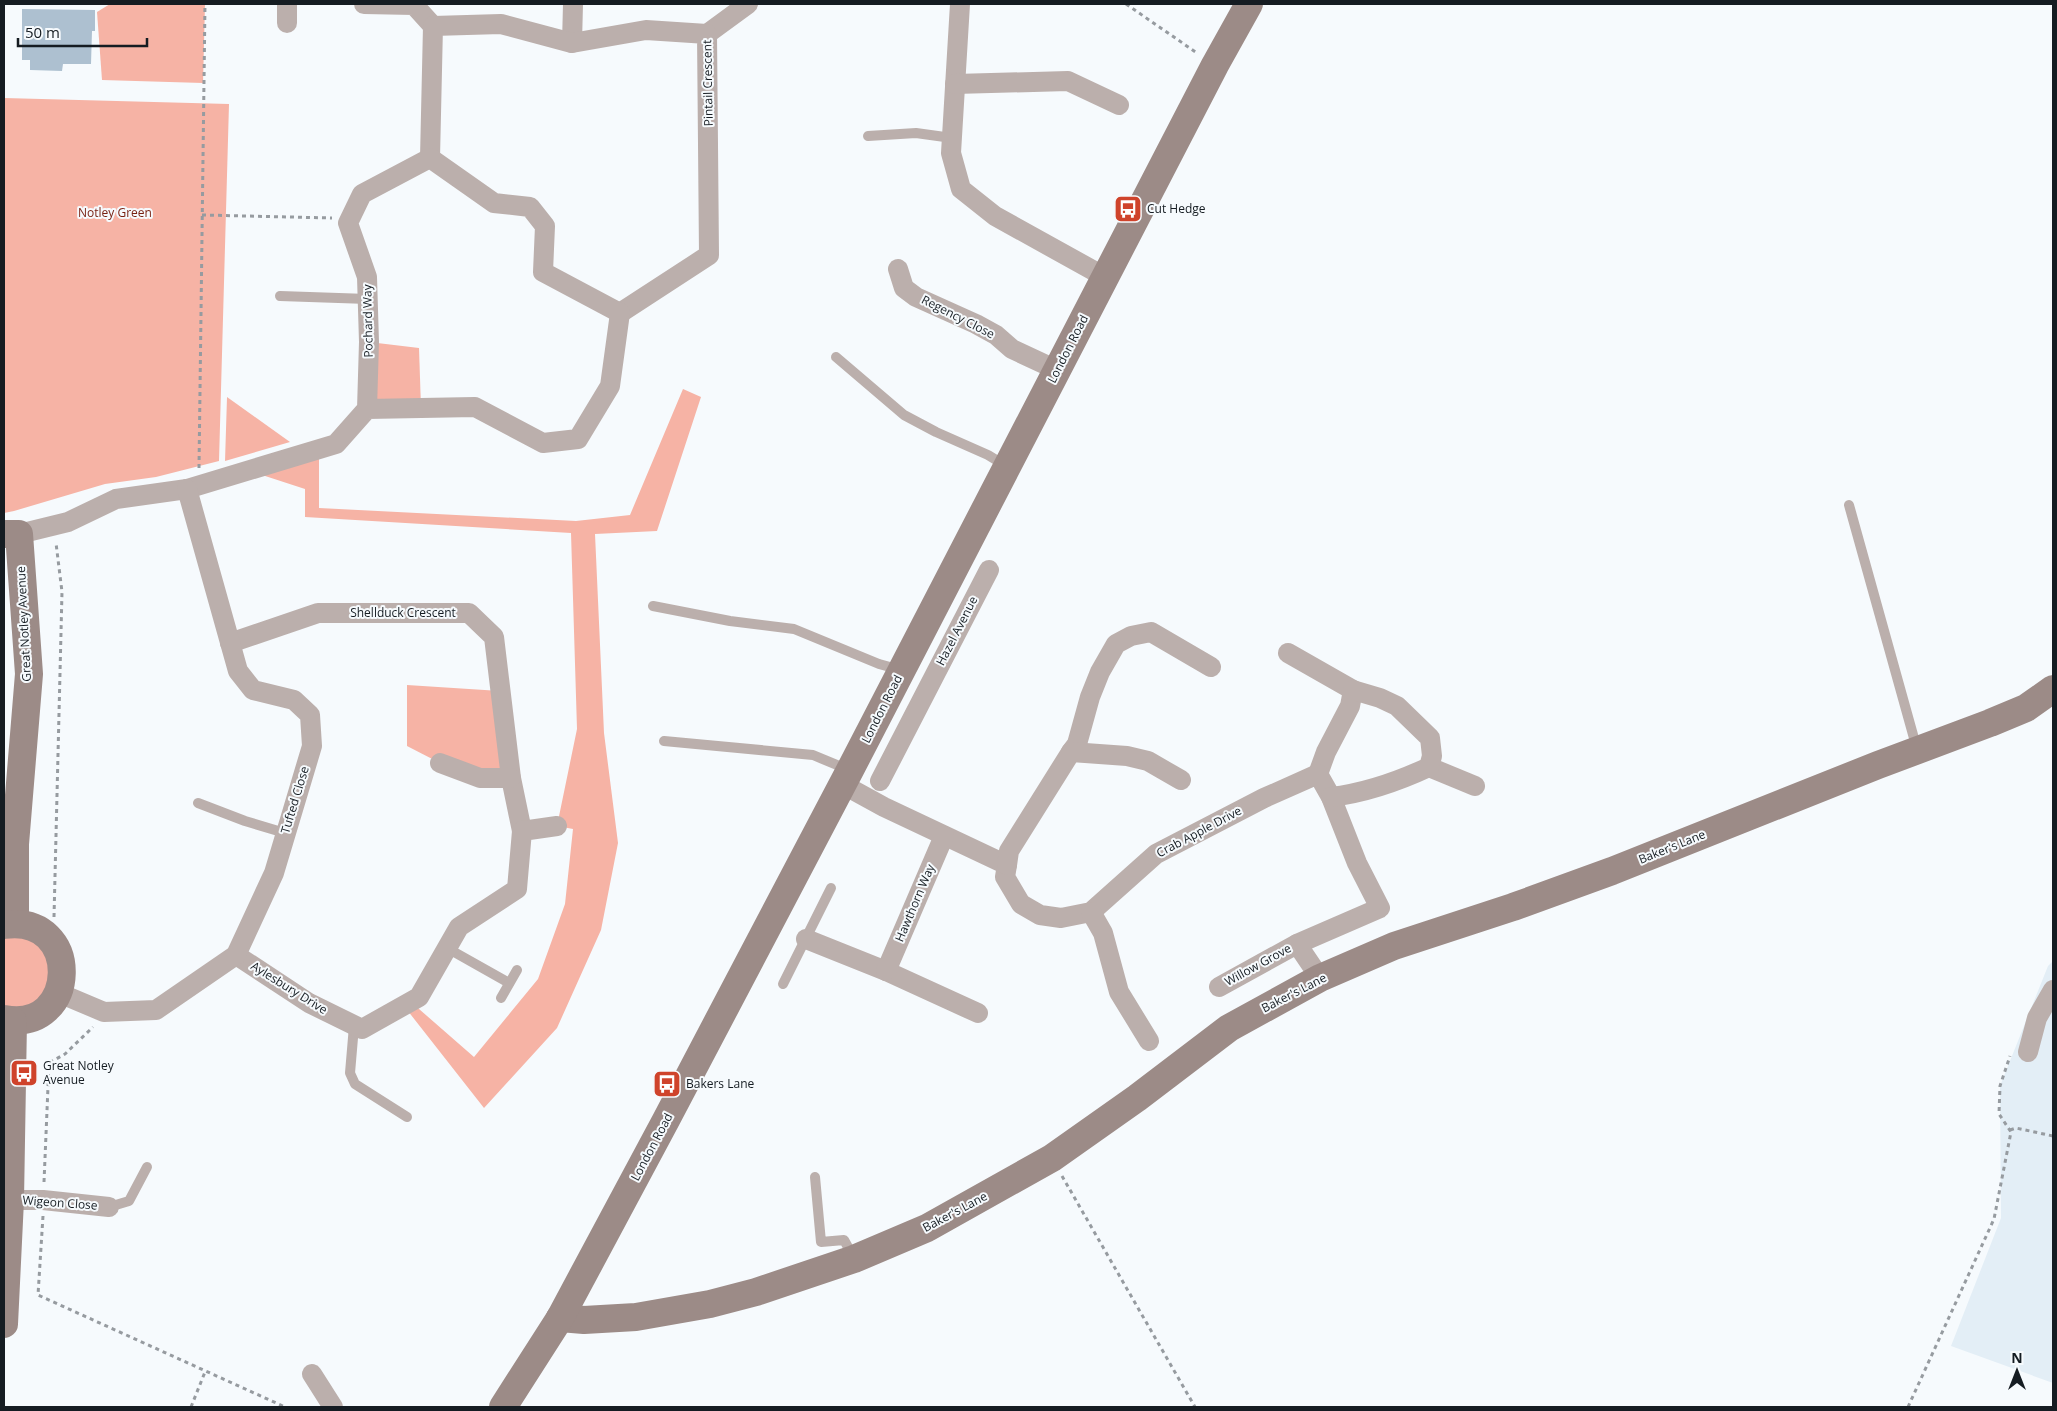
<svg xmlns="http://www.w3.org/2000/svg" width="2057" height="1411" viewBox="0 0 2057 1411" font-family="'Open Sans',sans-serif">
	<rect width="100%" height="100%" fill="#f6fafd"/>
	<polygon fill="#e3eef6" points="2053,961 2053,1383 1951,1346 2001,1218 2000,1086 2048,966"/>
	<g fill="#f6b3a5">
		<polygon points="110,4 205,4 203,83 102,80 97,12"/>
		<polygon points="4,98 229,104 219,461 156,477 105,484 14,511 4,513"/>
		<polygon points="369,342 419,348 421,408 367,409"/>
		<polygon points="683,389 701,397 657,531 595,534 604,733 618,843 601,930 557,1028 484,1108 404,1006 411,1002 474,1057 538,979 565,904 573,829 557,826 577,729 571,533 305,517 305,489 259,474 319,455 319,508 576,521 630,515"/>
		<polygon points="227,397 290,442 225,461"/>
		<polygon points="407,685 500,691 511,778 440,763 407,746"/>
		<polygon points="4,929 48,942 55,994 4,1017"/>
	</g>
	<polygon fill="#adc0d0" points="22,9 95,10 95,31 92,31 91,64 63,64 62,71 30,70 30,60 22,60"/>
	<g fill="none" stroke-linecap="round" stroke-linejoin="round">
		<g stroke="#969ba0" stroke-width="3" stroke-dasharray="4 4" stroke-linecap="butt">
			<polyline points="1126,4 1197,53"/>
			<polyline points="202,215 332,218"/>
			<polyline points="199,468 205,4"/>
			<polyline points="54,917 62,592 56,543"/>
			<polyline points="2010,1130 2016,1128 2053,1136"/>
			<polyline points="1062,1176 1195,1407"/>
			<polyline points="44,1182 49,1063 65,1054 93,1027"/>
			<polyline points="43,1216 38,1295 285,1407"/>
			<polyline points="191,1407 205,1372"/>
			<polyline points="1908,1407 1994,1219 2011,1132 1999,1114 2000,1086 2010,1056"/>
		</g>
		<g stroke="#bbafac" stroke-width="10">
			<polyline points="868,136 916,133 952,138"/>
			<polyline points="280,296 368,299"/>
			<polyline points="836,357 904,415 936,432 988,455 1006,466"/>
			<polyline points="1849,505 1917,749"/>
			<polyline points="653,606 730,621 794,629 879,664 901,670"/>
			<polyline points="664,741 813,755 849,770"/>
			<polyline points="198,803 245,821 285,833"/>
			<polyline points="447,948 509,983"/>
			<polyline points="783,984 831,888"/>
			<polyline points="501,998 517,970"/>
			<polyline points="354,1026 350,1073 355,1084 407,1117"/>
			<polyline points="815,1177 821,1242 844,1240 854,1258"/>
			<polyline points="109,1207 129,1201 147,1167"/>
		</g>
		<g stroke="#bbafac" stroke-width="20">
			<polyline points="287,4 287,23"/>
			<polyline points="364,4 414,5 433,26"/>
			<polyline points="960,4 951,153 961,189 995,216 1105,277"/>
			<polyline points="707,34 748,4"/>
			<polyline points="572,43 573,4"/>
			<polyline points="955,84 1068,81 1119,105"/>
			<polyline points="430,158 433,26 501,24 572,43 646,30 707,34 709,255 620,313"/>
			<polyline points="898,269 904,288 916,297 976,324 996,335 1012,349 1057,370"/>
			<polyline points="19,534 68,522 116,499 187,489 336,444 367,409 475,407 543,443 578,439 610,386 620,313 543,272 545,226 530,207 494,203 430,158 362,194 348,223 367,277 369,342 367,409"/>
			<polyline points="230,643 318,613 469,613 494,637 511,778 522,831"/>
			<polyline points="1288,653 1353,690 1350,706 1326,752 1318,774"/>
			<polyline points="1071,752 1077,744 1090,697 1100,672 1116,644 1131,636 1151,632 1211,667"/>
			<polyline points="440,763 480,778 511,778"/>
			<polyline points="1429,767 1475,786"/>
			<polyline points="880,781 989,570"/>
			<polyline points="842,784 884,807 1007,865 1005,877 1021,904 1040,915 1061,918 1091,912 1156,854 1264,798 1318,774 1331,797 1357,863 1380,908 1297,944 1219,987"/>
			<path d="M1331,797c34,-4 68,-16 98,-30l3,-11 -2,-18 -33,-32 -17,-8 -27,-8"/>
			<polyline points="1007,865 1009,851 1071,752 1127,756 1148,761 1181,780"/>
			<polyline points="1091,912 1103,933 1119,992 1149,1041"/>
			<polyline points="806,939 886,971 978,1013"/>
			<polyline points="1297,944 1320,978"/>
			<polyline points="236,955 309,1003 362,1029 419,997 459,927 517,889 522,831 557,826"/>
			<polyline points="886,971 944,836"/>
			<polyline points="59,993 104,1012 156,1010 236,955 274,873 312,746 310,715 294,700 253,690 238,671 187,489"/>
			<polyline points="2028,1052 2037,1018 2053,990"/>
			<polyline points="10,1200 43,1200 109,1207"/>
			<polyline points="312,1374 333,1407"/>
		</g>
		<g stroke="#9c8b87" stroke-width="28">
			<polyline points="4,534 19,534 29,674 15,844 15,924"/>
			<path d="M4,925c79,-12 75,109 0,94"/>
			<polyline points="560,1318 584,1320 636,1317 710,1304 756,1292 854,1259 927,1228 1052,1158 1137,1098 1229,1028 1320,978 1394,946 1513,907 1612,871 1878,765 1990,723 2026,708 2053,689"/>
			<polyline points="4,1324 10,1200 13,1021"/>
			<polyline points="503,1407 560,1318 666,1120 850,770 1215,65 1249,4"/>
		</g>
	</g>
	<defs>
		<symbol id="bus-square" viewBox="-11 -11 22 22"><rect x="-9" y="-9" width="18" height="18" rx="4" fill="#cf432b" stroke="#f6fafd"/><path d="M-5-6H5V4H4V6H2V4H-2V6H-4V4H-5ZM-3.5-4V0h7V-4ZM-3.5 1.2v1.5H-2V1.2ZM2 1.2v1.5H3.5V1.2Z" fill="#fff"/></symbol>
	</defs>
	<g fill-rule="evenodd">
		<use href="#bus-square" x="1112" y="193" width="32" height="32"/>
		<use href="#bus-square" x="8" y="1057" width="32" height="32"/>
		<use href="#bus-square" x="651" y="1068" width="32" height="32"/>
	</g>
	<g text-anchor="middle" stroke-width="4" stroke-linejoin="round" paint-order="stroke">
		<g font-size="12" fill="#151c22" stroke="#f6fafd">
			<text transform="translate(708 83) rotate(-91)" y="4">Pintail Crescent</text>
			<text transform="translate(958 317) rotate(27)" y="4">Regency Close</text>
			<text transform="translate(368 321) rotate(-91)" y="4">Pochard Way</text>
			<text transform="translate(1068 349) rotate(-63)" y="4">London Road</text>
			<text x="403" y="617">Shellduck Crescent</text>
			<text transform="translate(24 624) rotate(-93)" y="4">Great Notley Avenue</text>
			<text transform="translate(957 631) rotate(-63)" y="4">Hazel Avenue</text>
			<text transform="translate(882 709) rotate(-63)" y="4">London Road</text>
			<text transform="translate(295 800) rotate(-73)" y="4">Tufted Close</text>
			<text transform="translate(1199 832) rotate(-28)" y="4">Crab Apple Drive</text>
			<text transform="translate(1672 847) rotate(-22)" y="4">Baker's Lane</text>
			<text transform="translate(915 903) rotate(-67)" y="4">Hawthorn Way</text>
			<text transform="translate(1258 965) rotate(-29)" y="4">Willow Grove</text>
			<text transform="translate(289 988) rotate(32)" y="4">Aylesbury Drive</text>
			<text transform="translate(1294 993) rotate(-27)" y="4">Baker's Lane</text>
			<text transform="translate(652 1147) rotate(-62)" y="4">London Road</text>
			<text transform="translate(60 1203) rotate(4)" y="4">Wigeon Close</text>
			<text transform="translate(955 1212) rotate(-28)" y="4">Baker's Lane</text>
		</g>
		<g font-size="12" fill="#151c22" stroke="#f6fafd" text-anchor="start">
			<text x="1147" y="213">Cut Hedge</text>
			<text x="43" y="1070">Great Notley<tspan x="43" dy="14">Avenue</tspan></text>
			<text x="686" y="1088">Bakers Lane</text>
		</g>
		<g font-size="12" fill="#771f10" stroke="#f6fafd">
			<text x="115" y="217">Notley Green</text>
		</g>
	</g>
	<rect width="2057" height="1411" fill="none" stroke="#151c22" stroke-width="10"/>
	<g transform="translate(2017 1371)" stroke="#f6fafd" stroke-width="4" paint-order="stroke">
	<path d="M0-4L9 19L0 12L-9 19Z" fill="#151c22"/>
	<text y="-8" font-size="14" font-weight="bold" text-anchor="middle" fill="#151c22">N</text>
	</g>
	<path d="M18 38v8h129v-8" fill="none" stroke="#151c22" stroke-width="2.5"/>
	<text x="25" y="38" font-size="15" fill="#151c22" stroke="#f6fafd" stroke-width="4" paint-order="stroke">50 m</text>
</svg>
